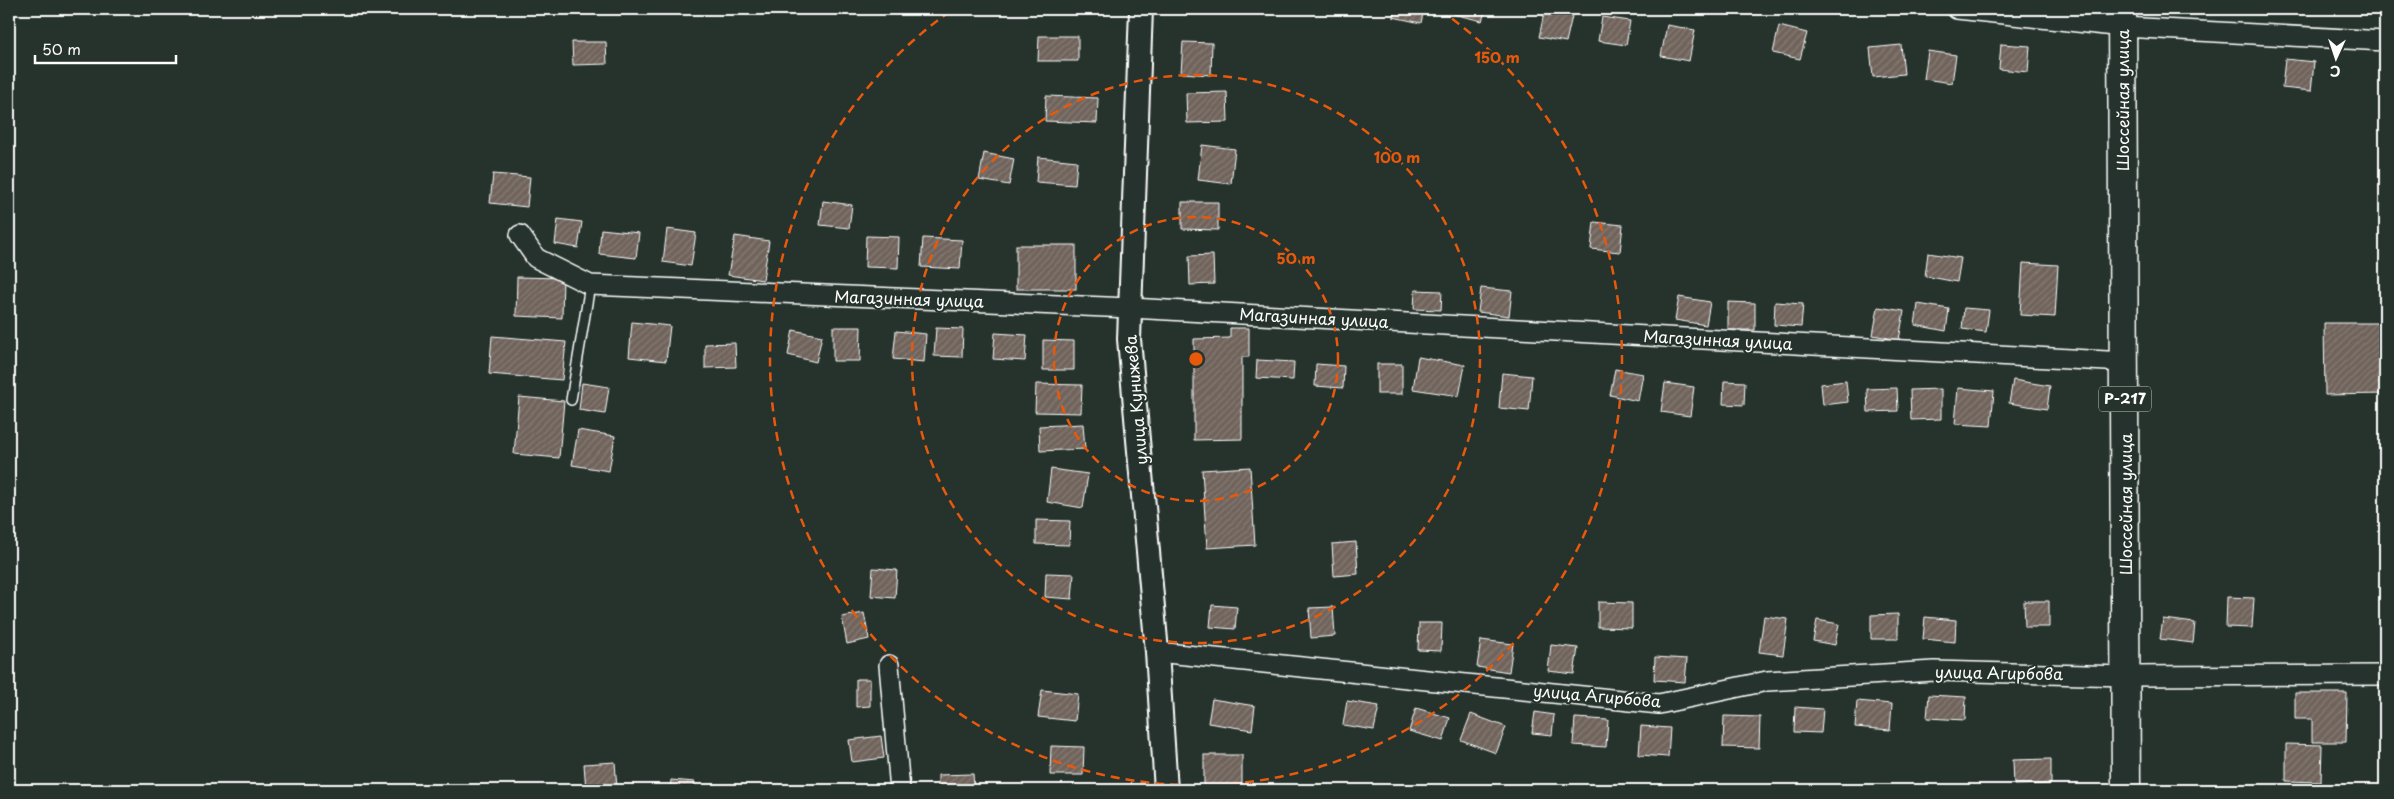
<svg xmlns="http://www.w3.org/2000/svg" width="2394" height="799" viewBox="0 0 2394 799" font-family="'Playpen Sans',sans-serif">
	<defs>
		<pattern id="building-hatch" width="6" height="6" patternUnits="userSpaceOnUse" patternTransform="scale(1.25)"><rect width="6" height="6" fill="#70645b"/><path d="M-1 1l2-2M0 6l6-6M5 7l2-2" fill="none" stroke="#857b74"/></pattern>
	</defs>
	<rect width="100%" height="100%" fill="#26332d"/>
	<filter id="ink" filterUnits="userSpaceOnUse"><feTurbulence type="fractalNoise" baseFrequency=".02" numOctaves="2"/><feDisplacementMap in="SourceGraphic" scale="10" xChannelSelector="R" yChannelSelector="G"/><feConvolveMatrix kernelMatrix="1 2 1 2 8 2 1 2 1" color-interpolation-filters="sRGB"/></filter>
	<g filter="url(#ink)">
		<g fill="url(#building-hatch)" stroke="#fff">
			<polygon points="1043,9 1087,9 1087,12"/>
			<polygon points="1395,9 1424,9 1421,23 1393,17"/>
			<polygon points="1454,9 1486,9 1482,21 1453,14"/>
			<polygon points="1545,9 1573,12 1566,42 1539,37"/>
			<polygon points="1602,17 1630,21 1626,45 1598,41"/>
			<polygon points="1667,25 1695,30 1689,61 1661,56"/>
			<polygon points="1779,26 1807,33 1800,59 1773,53"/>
			<polygon points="1039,36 1078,36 1078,61 1038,61"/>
			<polygon points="572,42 606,42 607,64 573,65"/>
			<polygon points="1183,42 1212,43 1211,75 1181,73"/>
			<polygon points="2001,44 2030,46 2028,72 1999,69"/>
			<polygon points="1901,45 1904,74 1873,77 1870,48"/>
			<polygon points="1928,51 1956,55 1952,83 1924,79"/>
			<polygon points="2285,59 2314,62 2311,91 2282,88"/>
			<polygon points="1227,92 1228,122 1187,123 1186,93"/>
			<polygon points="1046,96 1098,98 1097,123 1045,121"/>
			<polygon points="1202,145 1235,149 1231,184 1198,180"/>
			<polygon points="984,153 1014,159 1009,185 979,180"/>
			<polygon points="1038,157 1077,161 1075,185 1036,182"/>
			<polygon points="493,174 530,177 527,207 490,203"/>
			<polygon points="823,201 852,205 849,228 820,225"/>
			<polygon points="1182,202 1218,202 1218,230 1182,229"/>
			<polygon points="558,219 582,222 578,248 555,244"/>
			<polygon points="1594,222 1623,225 1620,252 1591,249"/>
			<polygon points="601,229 639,233 636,258 599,254"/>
			<polygon points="667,229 696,233 691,266 663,262"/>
			<polygon points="735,236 769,241 763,280 728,275"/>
			<polygon points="866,236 899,237 898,268 865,267"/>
			<polygon points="923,238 962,240 960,269 921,267"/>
			<rect x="1016" y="245" width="60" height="44"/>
			<polygon points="1928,253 1961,258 1957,282 1925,276"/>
			<polygon points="1213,255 1214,284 1190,285 1189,256"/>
			<polygon points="2023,263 2058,265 2055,317 2020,315"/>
			<polygon points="517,277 563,278 562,318 516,316"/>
			<polygon points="1481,288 1512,291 1509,316 1478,312"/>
			<polygon points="1415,290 1442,291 1441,310 1414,309"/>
			<polygon points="1679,297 1710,302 1706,325 1675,320"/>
			<polygon points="1728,302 1755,303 1755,330 1728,330"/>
			<polygon points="1775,302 1803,304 1801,327 1774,325"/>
			<polygon points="1918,304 1949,309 1946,331 1915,325"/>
			<polygon points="1878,307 1904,311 1899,340 1873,335"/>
			<polygon points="1964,308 1989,310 1986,332 1962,329"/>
			<polygon points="632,322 670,326 666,361 629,357"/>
			<polygon points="2324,323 2385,323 2385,394 2325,395"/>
			<polygon points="833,327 861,327 860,361 833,361"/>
			<polygon points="936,328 963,329 962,357 934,356"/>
			<polygon points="1230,328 1249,328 1249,357 1242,357 1242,439 1194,440 1194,339 1230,338"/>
			<polygon points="793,330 822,336 816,362 788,355"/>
			<polygon points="896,331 926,334 924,362 893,359"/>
			<polygon points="995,333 1027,335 1025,361 993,359"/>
			<polygon points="492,336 566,342 562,380 489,374"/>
			<polygon points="1043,340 1074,341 1074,370 1043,370"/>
			<polygon points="735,343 736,367 705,368 705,344"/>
			<polygon points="1418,357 1465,365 1459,396 1413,389"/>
			<polygon points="1257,360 1294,362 1293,380 1256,378"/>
			<polygon points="1316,364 1344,366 1343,388 1315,386"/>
			<rect x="1377" y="364" width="25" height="30"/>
			<polygon points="1615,369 1643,374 1638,401 1610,395"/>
			<polygon points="1502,373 1532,376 1529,411 1499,408"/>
			<polygon points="2013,380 2050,386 2047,409 2009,403"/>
			<polygon points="1724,381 1745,382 1744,405 1723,404"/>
			<polygon points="1846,381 1848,402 1823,405 1821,384"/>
			<polygon points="582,383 609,387 605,414 579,410"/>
			<polygon points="1665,383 1694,387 1690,416 1661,412"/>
			<polygon points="1036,384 1082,385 1081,413 1035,412"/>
			<polygon points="1897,388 1898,411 1868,412 1867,389"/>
			<polygon points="1958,388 1994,391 1991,426 1955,424"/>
			<polygon points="1941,389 1941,419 1911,420 1910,390"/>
			<polygon points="519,397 564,401 559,458 514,454"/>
			<polygon points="1083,424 1085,449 1040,451 1039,426"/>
			<polygon points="578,430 615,436 609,471 572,465"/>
			<polygon points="1250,467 1255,545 1207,548 1202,470"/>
			<polygon points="1051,469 1088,474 1083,508 1047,502"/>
			<polygon points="1036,520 1070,521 1069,545 1036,544"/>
			<polygon points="1356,542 1358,574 1334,576 1332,544"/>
			<polygon points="873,568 897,570 895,598 871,596"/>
			<polygon points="1046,573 1074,574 1072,599 1045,597"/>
			<polygon points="2227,597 2254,598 2252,628 2226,627"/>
			<polygon points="2024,601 2049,601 2049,627 2025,627"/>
			<polygon points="1598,602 1632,603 1632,628 1598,627"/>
			<polygon points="1212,605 1237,607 1235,629 1210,627"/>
			<polygon points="1333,607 1335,636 1311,638 1309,608"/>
			<polygon points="864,613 869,639 847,644 842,617"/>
			<polygon points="1898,614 1898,639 1871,639 1871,615"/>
			<polygon points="1764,616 1788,619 1783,655 1759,652"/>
			<polygon points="1925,617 1956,620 1955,642 1923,639"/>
			<polygon points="2163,619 2195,623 2193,643 2160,639"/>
			<polygon points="1817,620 1839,624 1835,645 1813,641"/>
			<polygon points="1419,623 1442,623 1441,651 1418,650"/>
			<polygon points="1481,640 1513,644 1509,672 1477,667"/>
			<polygon points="1551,645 1578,648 1574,674 1548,671"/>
			<polygon points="1655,657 1687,659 1685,682 1654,680"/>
			<polygon points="856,679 870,679 870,706 856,707"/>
			<polygon points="1042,690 1078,694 1075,721 1038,717"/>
			<polygon points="2295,693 2347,693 2346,742 2312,742 2312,719 2295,719"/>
			<polygon points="1929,695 1966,697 1965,720 1927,718"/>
			<polygon points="1212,699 1255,706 1252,730 1208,723"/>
			<polygon points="1347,701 1379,706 1374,730 1343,725"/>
			<polygon points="1857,701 1892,704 1890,730 1855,727"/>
			<polygon points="1795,707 1823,709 1821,733 1794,732"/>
			<polygon points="1416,708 1450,718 1443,741 1409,731"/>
			<polygon points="1535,712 1554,715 1552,735 1532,733"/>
			<polygon points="1471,714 1506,727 1496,753 1461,740"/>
			<polygon points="1724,716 1760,717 1759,748 1723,747"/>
			<polygon points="1575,718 1608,720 1606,747 1573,745"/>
			<polygon points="1641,726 1670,728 1668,757 1639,755"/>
			<polygon points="881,736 884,758 852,762 849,740"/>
			<polygon points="2286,744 2322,745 2321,782 2286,781"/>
			<polygon points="1051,746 1084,747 1083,775 1050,775"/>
			<rect x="1204" y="755" width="38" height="33"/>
			<polygon points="2051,759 2051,784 2014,785 2013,760"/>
			<polygon points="615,762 617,789 586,790 584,764"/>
			<polygon points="973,774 974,790 938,790 938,775"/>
			<polygon points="671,780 695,782 694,790 670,790"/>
		</g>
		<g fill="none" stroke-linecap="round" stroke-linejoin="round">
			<defs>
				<polyline id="service" points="571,400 590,285"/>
				<g id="minor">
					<polyline points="1957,9 2123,27 2385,41"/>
					<polyline points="520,235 536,258 590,285 1130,308 2125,362"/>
					<polyline points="1157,652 1659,704 1767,681 1934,671 2126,676 2385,675"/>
					<polyline points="889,665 900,790"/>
				</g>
				<polyline id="tertiary" points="1141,9 1129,339 1157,652 1166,790"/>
				<polyline id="trunk" points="2122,9 2126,790"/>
			</defs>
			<use href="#service" stroke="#fff" stroke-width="12"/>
			<use href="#minor" stroke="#fff" stroke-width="22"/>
			<use href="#tertiary" stroke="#fff" stroke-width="26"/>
			<use href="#trunk" stroke="#fff" stroke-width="31"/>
			<use href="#service" stroke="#26332d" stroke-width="9"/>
			<use href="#minor" stroke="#26332d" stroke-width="19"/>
			<use href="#tertiary" stroke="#26332d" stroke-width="22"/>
			<use href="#trunk" stroke="#26332d" stroke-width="28"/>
		</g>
	</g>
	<g fill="none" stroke="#e8590c" stroke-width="2.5" stroke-dasharray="9 6">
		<circle cx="1196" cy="359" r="142"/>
		<circle cx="1196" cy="359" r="284"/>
		<path d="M1440 10A426 426 0 1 1 952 10"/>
	</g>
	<g text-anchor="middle" stroke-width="4.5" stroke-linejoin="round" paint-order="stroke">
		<rect fill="#26332d" stroke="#bec2c0" stroke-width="1" x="2099" y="386.5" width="52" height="25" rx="4"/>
		<g font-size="15" font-weight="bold" fill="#fff">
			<text x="2125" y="404">Р-217</text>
		</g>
		<g font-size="16" fill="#fff" stroke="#26332d">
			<text transform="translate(2123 100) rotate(-90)" y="6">Шоссейная улица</text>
			<text transform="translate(909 299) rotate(2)" y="6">Магазинная улица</text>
			<text transform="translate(1314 318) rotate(3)" y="6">Магазинная улица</text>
			<text transform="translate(1718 340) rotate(3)" y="6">Магазинная улица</text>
			<text transform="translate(1136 400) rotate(-95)" y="6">улица Кунижева</text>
			<text transform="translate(2126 504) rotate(-90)" y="6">Шоссейная улица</text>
			<text transform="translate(1999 673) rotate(1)" y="6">улица Агирбова</text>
			<text transform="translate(1597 696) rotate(5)" y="6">улица Агирбова</text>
		</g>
	</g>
	<circle cx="1196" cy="359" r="8" fill="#e8590c" stroke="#26332d" stroke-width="2.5"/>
	<g font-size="15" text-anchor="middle" font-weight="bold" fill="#e8590c" stroke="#26332d" stroke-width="4.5" stroke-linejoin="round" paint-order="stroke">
		<text x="1497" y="63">150 m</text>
		<text x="1397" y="163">100 m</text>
		<text x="1296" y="264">50 m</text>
	</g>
	<rect width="2394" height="799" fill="none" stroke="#26332d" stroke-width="30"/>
	<rect x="15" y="15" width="2364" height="769" fill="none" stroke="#fff" stroke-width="2" filter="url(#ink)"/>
	<g transform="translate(2336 58) rotate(183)" stroke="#26332d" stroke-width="4" paint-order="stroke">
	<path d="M0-4L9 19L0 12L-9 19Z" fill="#ffffff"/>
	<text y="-8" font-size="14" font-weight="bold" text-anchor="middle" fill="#ffffff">С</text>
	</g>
	<path d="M35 55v8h141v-8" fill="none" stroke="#ffffff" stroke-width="2.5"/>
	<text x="42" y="55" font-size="15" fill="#ffffff" stroke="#26332d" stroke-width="4" paint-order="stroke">50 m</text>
</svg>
